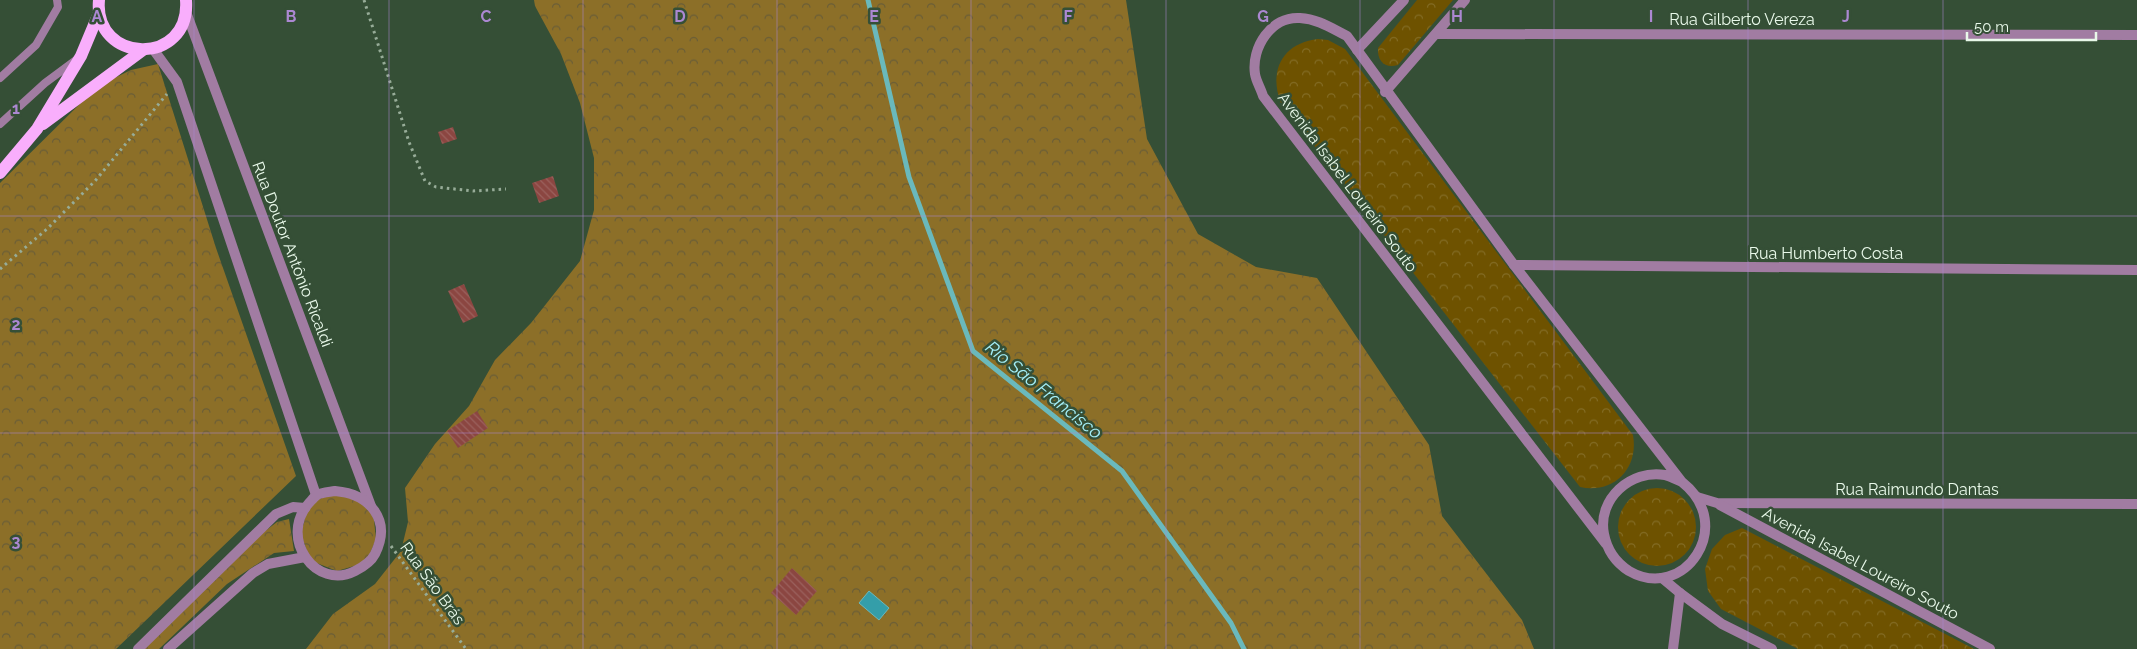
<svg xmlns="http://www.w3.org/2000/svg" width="2137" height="649" viewBox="0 0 2137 649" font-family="Raleway,sans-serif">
	<defs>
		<pattern id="forest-crowns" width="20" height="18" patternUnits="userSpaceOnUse" patternTransform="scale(1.25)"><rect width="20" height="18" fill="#8c6f28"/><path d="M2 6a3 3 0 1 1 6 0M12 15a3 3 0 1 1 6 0" fill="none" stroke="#695d37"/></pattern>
		<pattern id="park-crowns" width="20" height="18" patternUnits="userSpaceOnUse" patternTransform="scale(1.25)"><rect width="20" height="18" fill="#6e5200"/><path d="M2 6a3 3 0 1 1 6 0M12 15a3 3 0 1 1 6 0" fill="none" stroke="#836c25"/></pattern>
		<pattern id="building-back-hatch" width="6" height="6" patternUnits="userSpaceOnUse" patternTransform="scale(1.25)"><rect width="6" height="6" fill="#8b4641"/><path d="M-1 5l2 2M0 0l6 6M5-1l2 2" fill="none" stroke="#9b615d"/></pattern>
	</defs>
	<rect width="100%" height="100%" fill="#354f36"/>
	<g fill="url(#forest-crowns)">
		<polygon points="534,0 1126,0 1147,139 1198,234 1256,267 1317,278 1429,445 1442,516 1522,620 1534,649 306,649 333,614 375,584 401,551 408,522 405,488 435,444 469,406 495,360 531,323 580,261 594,210 594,158 580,103 561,54 535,6"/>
		<polygon points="158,64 216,248 296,476 116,649 0,649 0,183 98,86 131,70"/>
		<polygon points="335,494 347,495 369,508 374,520 376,539 369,556 361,564 337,571 314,562 308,554 301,534 306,514 316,500"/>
		<polygon points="289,519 294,551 274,553 227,584 159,649 144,649 256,538 277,522"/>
	</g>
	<g fill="url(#park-crowns)">
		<path d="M1417,0h36l-55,65c-13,4 -21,-4 -20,-17z"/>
		<path d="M1318,39l10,1 17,9 288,386c6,34 -20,59 -53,52l-299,-384c-13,-33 2,-60 37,-64z"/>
		<circle cx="1657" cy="527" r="39"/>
		<polygon points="1742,528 1974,649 1798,649 1721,609 1708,591 1705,569 1712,549 1725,535"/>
	</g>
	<polygon fill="#349ea9" stroke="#6ab9bc" points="869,591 889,608 879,620 859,603"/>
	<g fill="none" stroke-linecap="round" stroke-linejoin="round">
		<polyline stroke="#6ab9bc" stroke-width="5" points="868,0 909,177 973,351 1122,471 1231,623 1244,649"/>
	</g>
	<g fill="url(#building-back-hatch)">
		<polygon points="453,127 457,139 442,144 438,132"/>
		<polygon points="553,176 559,196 539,203 532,183"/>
		<polygon points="464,284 478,316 463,323 448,291"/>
		<polygon points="477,411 488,428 458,448 447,431"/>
		<polygon points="792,568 817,591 796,615 771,593"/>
	</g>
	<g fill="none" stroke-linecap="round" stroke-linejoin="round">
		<g stroke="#97ac98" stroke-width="3" stroke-dasharray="2.5 4" stroke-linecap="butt">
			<polyline points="364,0 409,142 425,181 436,187 473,191 506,189"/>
			<polyline points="0,269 47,229 95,181 167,94"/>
			<polyline points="391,546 466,649"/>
		</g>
		<g stroke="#a17ca2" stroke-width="8">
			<polyline points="0,78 36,45 58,7 57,0"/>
			<polyline points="0,124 45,83 76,60"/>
		</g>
		<g stroke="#a17ca2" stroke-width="10">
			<polyline points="186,12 371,506"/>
			<polyline points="1437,34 2137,35"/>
			<polyline points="153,49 177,82 316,495"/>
			<polyline points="1357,50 1404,0"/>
			<polyline points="1385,92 1465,0"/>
			<polyline points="1514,265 2137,270"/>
			<path d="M335,491c35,3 57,29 40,63 -4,8 -12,13 -20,17 -39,20 -77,-33 -46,-68 2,-2 5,-6 8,-8 5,-3 13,-3 18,-4z"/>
			<polyline points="1697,497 1717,503 2137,504"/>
			<polyline points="1720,505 1990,649"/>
			<path d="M1606,544l-343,-448c-2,-7 -7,-15 -8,-22 -4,-26 16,-58 45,-56 18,1 31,10 47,18l167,229 168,217c55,43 2,121 -53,89 -14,-9 -22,-21 -25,-37 -7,-35 27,-65 61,-59 5,1 12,5 17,7"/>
			<polyline points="1662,578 1680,593 1722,624 1772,649"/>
			<polyline points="138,649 276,514 293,507 305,508"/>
			<polyline points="168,649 253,573 268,564 305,557"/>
			<polyline points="1673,649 1680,593"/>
		</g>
		<g stroke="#f9aefc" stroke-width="12">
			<path d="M99,0c-6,64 92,67 87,0"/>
			<polyline points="43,124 143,50"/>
			<polyline points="0,173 37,129 81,56 99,13"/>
		</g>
	</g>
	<path fill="none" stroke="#ac88d2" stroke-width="1" stroke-opacity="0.55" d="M194,0v649M389,0v649M583,0v649M777,0v649M971,0v649M1166,0v649M1360,0v649M1554,0v649M1748,0v649M1943,0v649M0,216h2137M0,433h2137"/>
	<g text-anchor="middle" stroke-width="5" stroke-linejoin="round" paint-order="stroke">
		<g font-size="16" fill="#e9f9ea" stroke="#354f36">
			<text x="1742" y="25">Rua Gilberto Vereza</text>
			<text transform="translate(1348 182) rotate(53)" y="6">Avenida Isabel Loureiro Souto</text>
			<text x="1826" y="259">Rua Humberto Costa</text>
			<text transform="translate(293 254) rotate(69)" y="6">Rua Doutor Antônio Ricaldi</text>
			<text x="1917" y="495">Rua Raimundo Dantas</text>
			<text transform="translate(1861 563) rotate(28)" y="6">Avenida Isabel Loureiro Souto</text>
			<text transform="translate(433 583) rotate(54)" y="6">Rua São Brás</text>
		</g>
		<g font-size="18" font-style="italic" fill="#a4eff8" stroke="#354f36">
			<text transform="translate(1044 390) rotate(39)" y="6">Rio São Francisco</text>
		</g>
	</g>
	<g font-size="16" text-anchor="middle" font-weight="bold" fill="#ac88d2" stroke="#354f36" stroke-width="5" stroke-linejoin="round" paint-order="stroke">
		<text x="97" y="22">A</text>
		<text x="291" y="22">B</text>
		<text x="486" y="22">C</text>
		<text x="680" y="22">D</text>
		<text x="874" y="22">E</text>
		<text x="1068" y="22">F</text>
		<text x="1263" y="22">G</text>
		<text x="1457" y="22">H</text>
		<text x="1651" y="22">I</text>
		<text x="1846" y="22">J</text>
		<text x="16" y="114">1</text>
		<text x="16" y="330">2</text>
		<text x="16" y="547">3</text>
	</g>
	<path d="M1967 32v8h129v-8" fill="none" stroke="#e9f9ea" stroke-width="2.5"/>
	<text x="1974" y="32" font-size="15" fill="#e9f9ea" stroke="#354f36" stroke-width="4" paint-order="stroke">50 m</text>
</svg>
